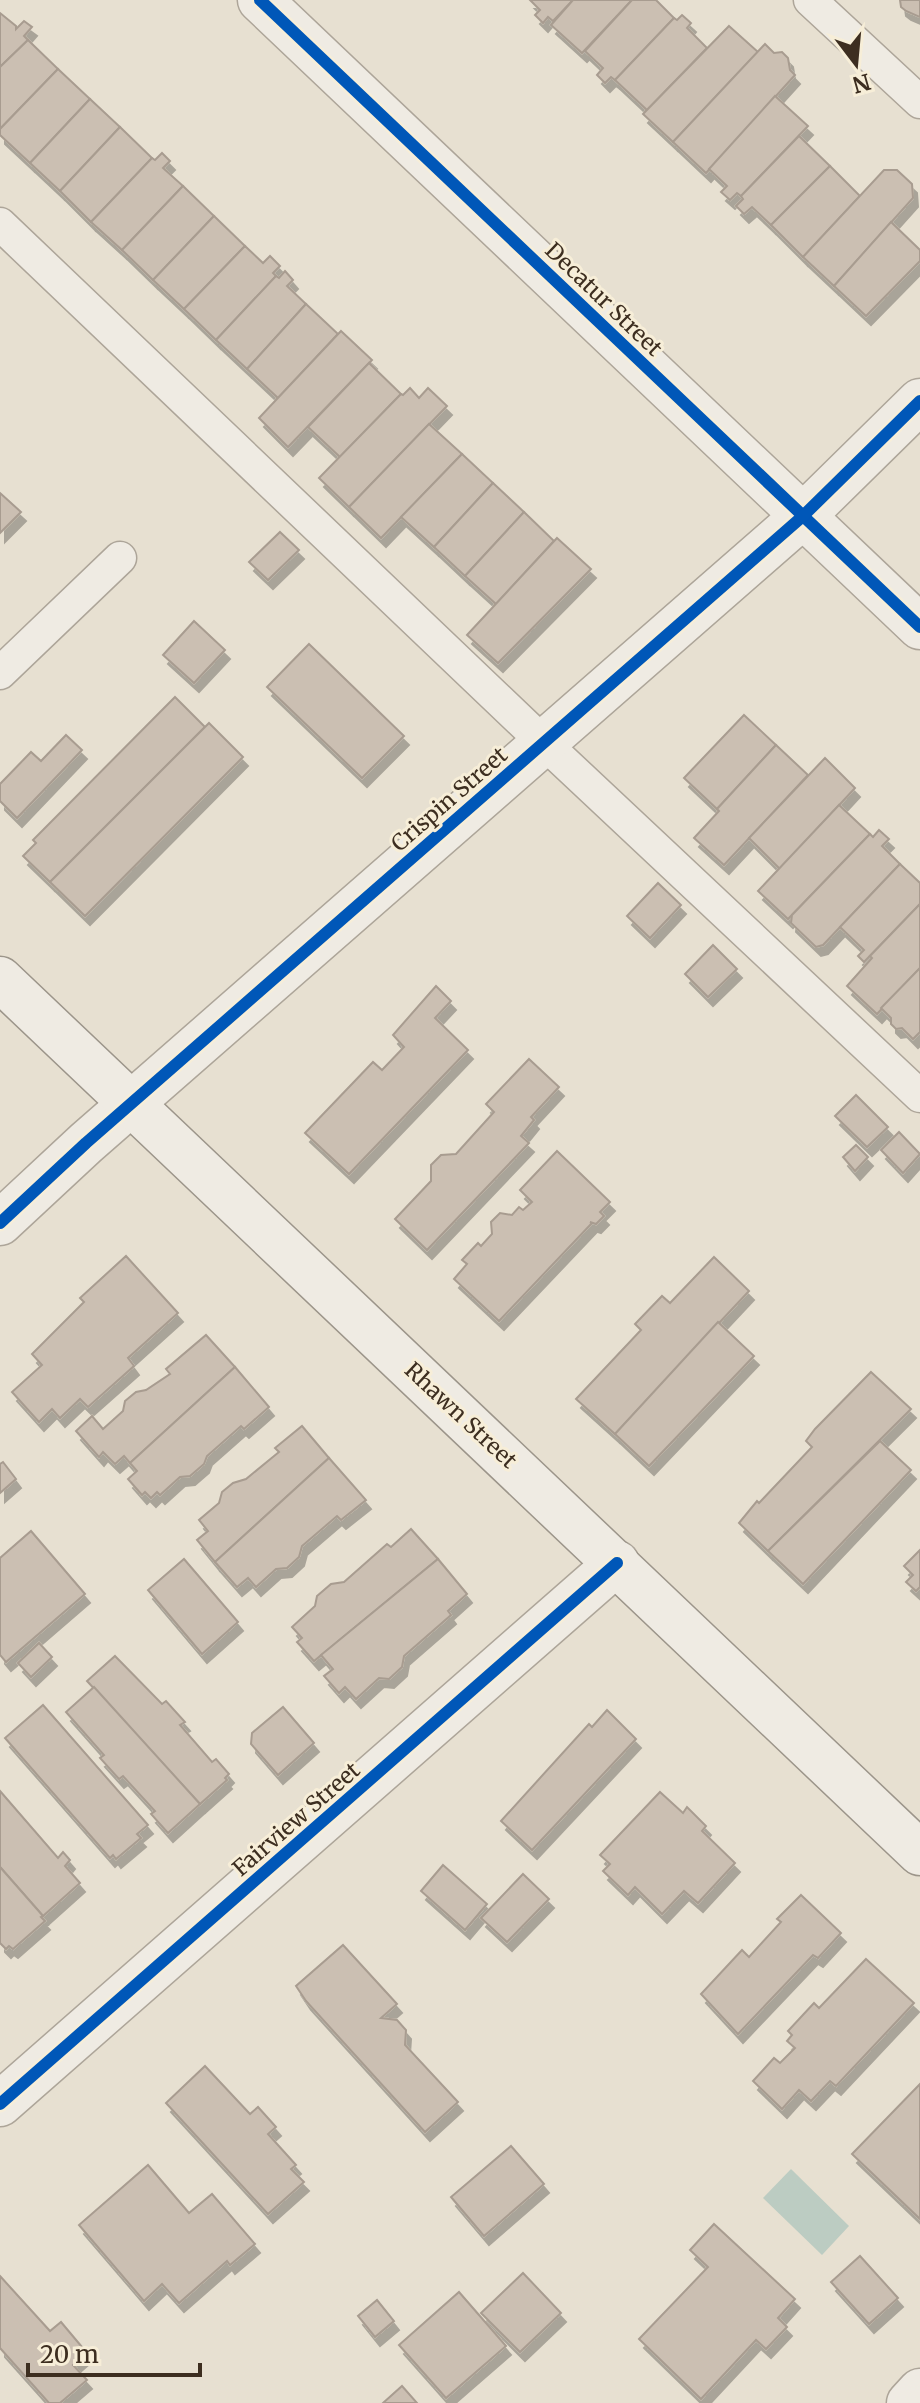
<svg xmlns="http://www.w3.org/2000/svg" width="920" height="2403" viewBox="0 0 920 2403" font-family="Merriweather,serif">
	<defs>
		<filter id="shadow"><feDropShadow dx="5" dy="9" stdDeviation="0" flood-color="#0004"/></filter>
	</defs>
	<rect width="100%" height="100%" fill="#e7e0d1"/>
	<polygon fill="#bcccc2" points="791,2169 849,2226 822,2255 763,2198"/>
	<g fill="#cbbfb2" stroke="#a89c90" stroke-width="2" filter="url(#shadow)">
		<polygon points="530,0 573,0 553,21 548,17 543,23 535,15 540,10"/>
		<polygon points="573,0 632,0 582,53 551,25"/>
		<polygon points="632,0 656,0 674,18 615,80 611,77 605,83 597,75 603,68 585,51"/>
		<polygon points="900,0 920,0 920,17 906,11 901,7"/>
		<polygon points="0,13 16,26 16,29 24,21 32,27 24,36 28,40 0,67"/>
		<polygon points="682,15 691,23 687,28 707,48 647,110 615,80 674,18 677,20"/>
		<polygon points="729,26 758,52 673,142 643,114"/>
		<polygon points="28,40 58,69 0,129 0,67"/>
		<polygon points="765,44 774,53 782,52 788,58 790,70 795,75 706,173 673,142"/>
		<polygon points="58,69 90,99 30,163 0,135 0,129"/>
		<polygon points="775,96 808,126 741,196 737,193 730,200 721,192 727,186 709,169"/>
		<polygon points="90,99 120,127 60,191 30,163"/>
		<polygon points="120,127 152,158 91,222 60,191"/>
		<polygon points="799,136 830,166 771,225 752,207 744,214 736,206 743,199 741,196"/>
		<polygon points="162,153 170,161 163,168 183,186 122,250 91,222 152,158 155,160"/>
		<polygon points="830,166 860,196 803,257 771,225"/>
		<polygon points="884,170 897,170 912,184 913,198 834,286 803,257"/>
		<polygon points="183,186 214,216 153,280 122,250"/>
		<polygon points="214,216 245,246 184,309 153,280"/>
		<polygon points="891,222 920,250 920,261 866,316 834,286"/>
		<polygon points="245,246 263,263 270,256 280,266 273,273 276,276 216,340 184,309"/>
		<polygon points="285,271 293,280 287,286 306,304 247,369 216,340 276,276 279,278"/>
		<polygon points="306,304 338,334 278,398 247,369"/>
		<polygon points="341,331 372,360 288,447 259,418"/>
		<polygon points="369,363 401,394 340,457 308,427"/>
		<polygon points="410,388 419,398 428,388 447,406 349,507 319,478 401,394 403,395"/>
		<polygon points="429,424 462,454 381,538 349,507"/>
		<polygon points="462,454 493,483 434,547 401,517"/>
		<polygon points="493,483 524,512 465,576 434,547"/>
		<polygon points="0,493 21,512 0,533"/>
		<polygon points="524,512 554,541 496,604 465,576"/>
		<polygon points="280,532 299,550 268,580 249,562"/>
		<polygon points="557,538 591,569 498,663 467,635"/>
		<polygon points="194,621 225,650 194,683 163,655"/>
		<polygon points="309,644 404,736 362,778 267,687"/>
		<polygon points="175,697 205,727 50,882 23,856 36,843 33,840"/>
		<polygon points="744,715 776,745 717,809 684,778"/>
		<polygon points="209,723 243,757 85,916 50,882"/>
		<polygon points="66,735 82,750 17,818 0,801 0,784 31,752 41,761"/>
		<polygon points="776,745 808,775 724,865 694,838 719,811 717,809"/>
		<polygon points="825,758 855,788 780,869 749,838"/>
		<polygon points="839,805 870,834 788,919 758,891"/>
		<polygon points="879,830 889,839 882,846 900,864 823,945 816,947 791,923 792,915 870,834 873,837"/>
		<polygon points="900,864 920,883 920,904 864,962 858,956 864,950 840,927"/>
		<polygon points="658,883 681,905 650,938 627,916"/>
		<polygon points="920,904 920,968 877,1014 847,986 872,958 870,956"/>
		<polygon points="713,945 737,969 708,997 685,974"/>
		<polygon points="920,968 920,1032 913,1039 902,1028 896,1029 891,1024 891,1018 881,1008"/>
		<polygon points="436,986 451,1001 435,1018 468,1050 349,1174 305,1133 373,1062 382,1070 404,1047 393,1035"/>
		<polygon points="529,1059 559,1087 531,1117 534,1120 521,1136 529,1143 427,1250 395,1219 431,1181 431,1165 441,1155 456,1154 494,1112 486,1104"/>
		<polygon points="856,1095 888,1127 867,1147 835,1116"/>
		<polygon points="899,1132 920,1154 903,1173 881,1150"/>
		<polygon points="856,1145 868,1157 855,1171 843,1157"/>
		<polygon points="557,1151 610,1202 600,1212 604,1216 596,1224 590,1222 592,1223 499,1321 454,1279 467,1264 462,1260 478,1243 481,1246 492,1234 491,1222 500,1213 512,1215 519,1207 523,1210 532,1202 520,1190"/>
		<polygon points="126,1256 178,1313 128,1358 134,1366 88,1407 80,1399 60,1418 52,1409 39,1422 12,1392 42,1365 32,1354 84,1302 80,1298"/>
		<polygon points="714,1257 749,1291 615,1434 576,1399 641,1330 635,1324 662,1296 670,1303"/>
		<polygon points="718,1322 754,1356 649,1466 615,1434"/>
		<polygon points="206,1335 235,1367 130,1463 124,1456 115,1464 103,1452 99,1457 76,1431 92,1416 103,1429 123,1411 125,1401 136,1392 146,1390 170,1374 166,1369"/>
		<polygon points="235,1367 269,1407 244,1429 241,1426 207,1456 204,1464 190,1476 180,1477 160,1495 157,1492 151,1498 145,1492 142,1495 128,1479 137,1471 130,1463"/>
		<polygon points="871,1372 911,1409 768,1551 739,1523 757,1501 759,1503 812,1447 806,1441 815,1429"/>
		<polygon points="302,1426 329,1458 215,1562 197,1540 208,1531 199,1520 219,1503 222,1492 233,1483 246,1479 279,1452 275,1448"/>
		<polygon points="880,1441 911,1470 803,1584 768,1551"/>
		<polygon points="329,1458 366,1500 341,1520 337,1516 302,1546 299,1557 287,1568 276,1569 256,1587 248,1578 237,1587 215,1562"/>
		<polygon points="3,1462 16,1479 0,1493 0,1464"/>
		<polygon points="411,1529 438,1559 314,1661 297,1642 302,1638 292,1627 315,1606 317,1596 331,1584 344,1582 387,1544 391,1547"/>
		<polygon points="31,1531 85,1594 6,1662 0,1655 0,1558"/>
		<polygon points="920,1550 920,1587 916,1591 906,1582 913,1575 904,1566"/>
		<polygon points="184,1559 238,1622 202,1654 148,1590"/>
		<polygon points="438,1559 467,1594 448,1611 451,1615 404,1656 402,1667 389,1679 379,1678 356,1699 345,1687 339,1693 324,1676 333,1669 321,1655"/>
		<polygon points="39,1643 52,1657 31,1677 18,1663"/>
		<polygon points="115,1656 162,1704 166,1701 185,1722 180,1725 212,1762 216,1759 229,1774 225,1778 227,1780 200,1804 87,1681"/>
		<polygon points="94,1687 200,1804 168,1833 151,1814 155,1811 123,1776 119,1779 100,1758 104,1755 66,1712"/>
		<polygon points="43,1705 148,1825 137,1834 141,1838 116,1859 113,1855 110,1858 5,1738"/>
		<polygon points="283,1707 314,1743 278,1775 251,1744 252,1733"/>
		<polygon points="607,1710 636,1739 532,1850 501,1821 589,1724 592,1727"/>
		<polygon points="0,1791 58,1858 63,1852 70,1860 65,1866 80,1883 43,1916 0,1867"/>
		<polygon points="660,1792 683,1813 687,1807 706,1826 702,1831 735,1863 698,1903 684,1891 662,1914 635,1887 628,1895 603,1871 610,1864 600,1855"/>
		<polygon points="443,1865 487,1904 465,1930 421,1891"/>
		<polygon points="0,1867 43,1916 41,1917 45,1921 13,1949 9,1946 6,1949 0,1943"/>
		<polygon points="523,1874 549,1899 507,1942 481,1918"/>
		<polygon points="801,1895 841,1933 818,1958 813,1955 738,2034 701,1994 742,1950 749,1957 781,1922 777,1919"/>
		<polygon points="343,1945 397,2004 381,2018 397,2020 406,2030 405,2045 458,2102 425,2132 306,2001 296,1986"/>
		<polygon points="866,1959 914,2003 836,2086 830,2081 811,2101 799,2090 782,2109 753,2081 774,2058 780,2063 795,2048 787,2041 792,2035 788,2031 814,2003 819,2008"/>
		<polygon points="205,2066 250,2114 258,2107 276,2127 268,2134 296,2165 291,2169 304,2182 268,2214 166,2103"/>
		<polygon points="920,2084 920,2219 852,2154"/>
		<polygon points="511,2146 544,2184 484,2236 451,2197"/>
		<polygon points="148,2165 189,2213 212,2194 255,2244 230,2265 227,2261 179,2303 162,2284 144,2301 79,2225"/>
		<polygon points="714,2224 795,2299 778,2318 787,2327 766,2349 756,2340 701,2399 639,2339 708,2267 690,2250"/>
		<polygon points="860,2256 898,2298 869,2324 831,2282"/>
		<polygon points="523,2273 561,2313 520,2352 481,2313"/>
		<polygon points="0,2276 50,2331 61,2322 87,2353 73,2365 87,2380 60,2403 49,2403 0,2348"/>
		<polygon points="459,2292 506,2346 446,2398 399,2345"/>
		<polygon points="377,2300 394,2321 375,2337 358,2316"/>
		<polygon points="402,2386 417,2403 383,2403"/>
	</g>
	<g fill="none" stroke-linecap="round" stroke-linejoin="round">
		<defs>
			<g id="lane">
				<polyline points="810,0 920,102"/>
				<polyline points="0,224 544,743 920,1096"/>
				<polyline points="0,673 120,558"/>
			</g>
			<g id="street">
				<polyline points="260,0 920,627"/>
				<polyline points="0,1223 86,1143 803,516 920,401"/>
				<polyline points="0,2104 617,1563"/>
				<polyline points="909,2403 920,2391"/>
			</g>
			<polyline id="secondary" points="0,979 920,1853"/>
		</defs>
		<use href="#lane" stroke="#ada599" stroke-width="35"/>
		<use href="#street" stroke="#ada599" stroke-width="47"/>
		<use href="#secondary" stroke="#9c958a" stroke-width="47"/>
		<use href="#lane" stroke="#efebe3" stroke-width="32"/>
		<use href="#street" stroke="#efebe3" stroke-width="44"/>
		<use href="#secondary" stroke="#efebe3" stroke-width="44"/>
		<defs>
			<g id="cycleway">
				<polyline points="260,0 920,627"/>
				<polyline points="0,1223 86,1143 803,516 920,401"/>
				<polyline points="0,2104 617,1563"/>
			</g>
		</defs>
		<use href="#cycleway" stroke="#f7eed8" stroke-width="17"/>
		<use href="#cycleway" stroke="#0057b8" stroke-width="12"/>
	</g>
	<g text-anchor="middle" stroke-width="6" stroke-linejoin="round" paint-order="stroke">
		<g font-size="22" fill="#3d2e20" stroke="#f7eed8">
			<text transform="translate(604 299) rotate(44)" y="8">Decatur Street</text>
			<text transform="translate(449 799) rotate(-41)" y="8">Crispin Street</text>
			<text transform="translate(461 1415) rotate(43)" y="8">Rhawn Street</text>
			<text transform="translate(296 1819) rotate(-41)" y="8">Fairview Street</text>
		</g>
	</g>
	<g transform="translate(856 64) rotate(164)" stroke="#f7eed8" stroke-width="6" paint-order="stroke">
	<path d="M0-6L14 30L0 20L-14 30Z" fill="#3d2e20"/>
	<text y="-12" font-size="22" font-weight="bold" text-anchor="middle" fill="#3d2e20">N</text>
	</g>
	<path d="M28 2363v12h172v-12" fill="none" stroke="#3d2e20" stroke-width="4"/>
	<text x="40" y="2363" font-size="24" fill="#3d2e20" stroke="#f7eed8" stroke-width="6" paint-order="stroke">20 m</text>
</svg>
